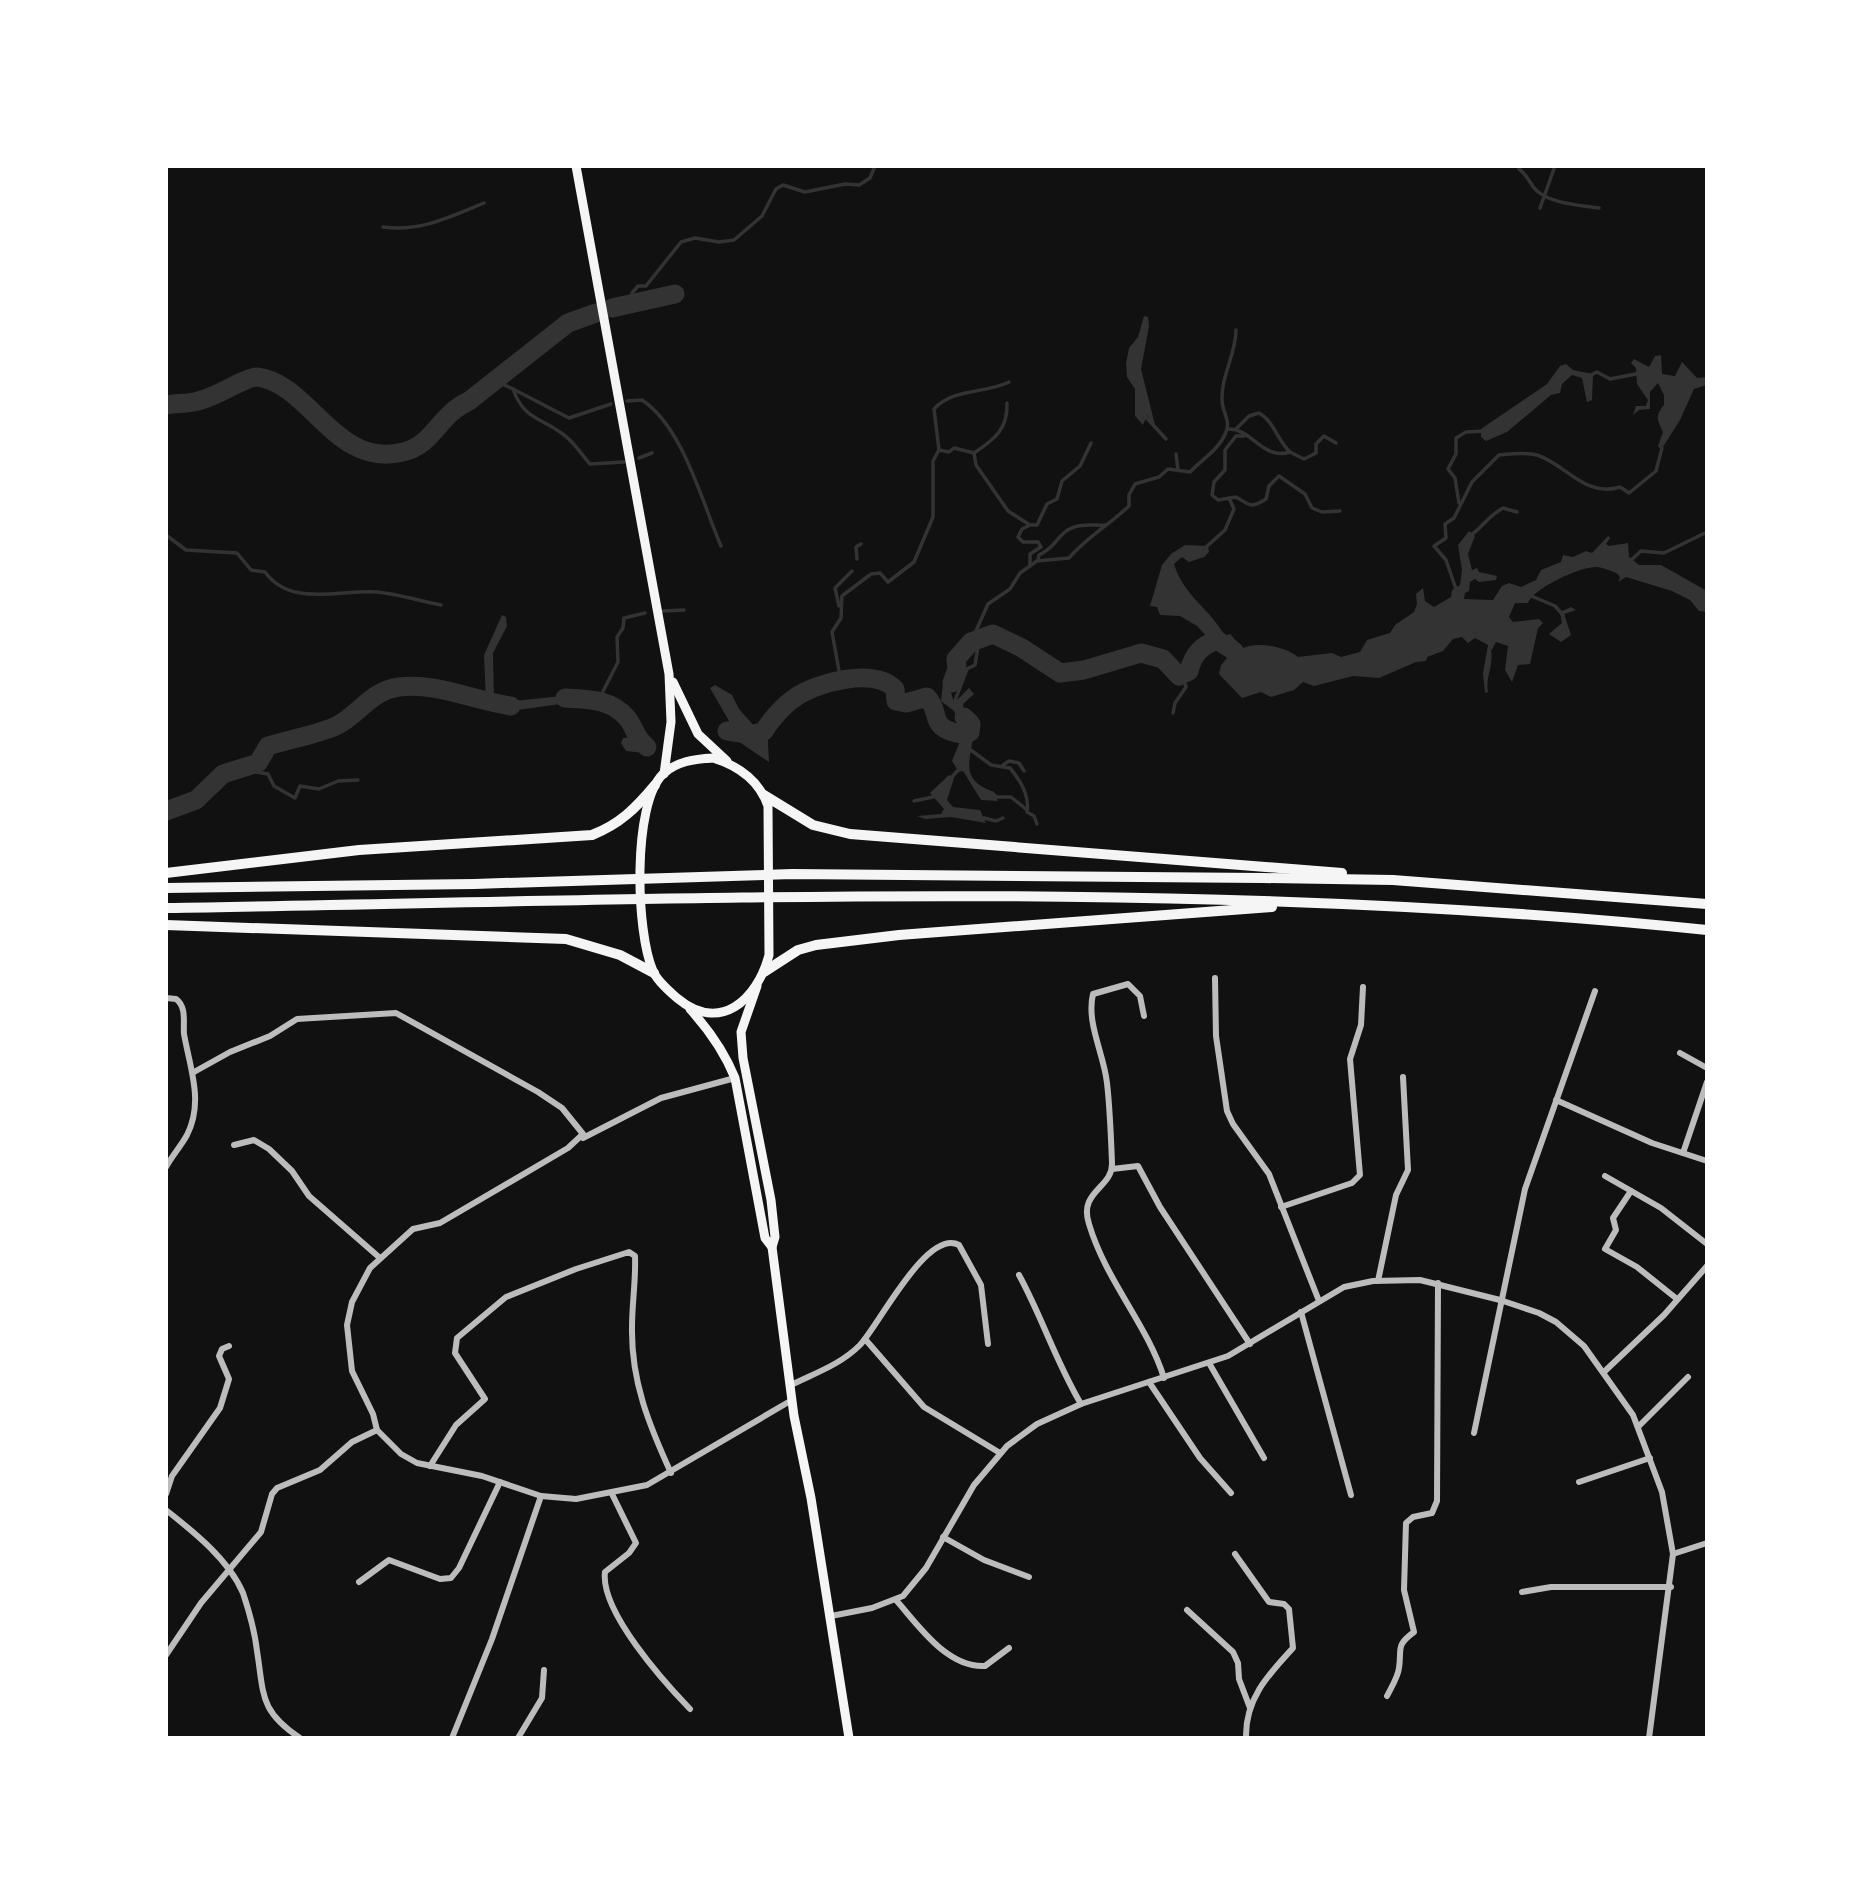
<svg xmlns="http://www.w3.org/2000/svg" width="1873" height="1904" viewBox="0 0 1873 1904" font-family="'Source Sans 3',sans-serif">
	<rect width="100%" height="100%" fill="#111"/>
	<g fill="#333">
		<polygon points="1144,316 1148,317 1149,326 1141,369 1156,429 1147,415 1143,425 1135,416 1135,389 1127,377 1126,363 1129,348 1138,337"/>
		<path d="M1661,355l1,19 13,2 7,-14 15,16 10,-1v8l-13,4 -14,31 -19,30 -3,-4 5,-14c-6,-13 -8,-16 1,-27v-10l-6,-12 -8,9v17l-11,1 -6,5 3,-9h10l2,-6 -11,-16 -1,-16 -5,-5 3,-4 15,8 6,-11z"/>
		<polygon points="1566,364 1573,370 1593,374 1592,400 1587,402 1582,378 1572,375 1562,384 1560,393 1551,395 1507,432 1486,441 1481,437 1481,429 1547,384 1560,366"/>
		<path d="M1469,531l6,5 -7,18 4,16 5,-2 2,4 18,4 -1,4 -17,2 -4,-3 -5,3 -1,9 -4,2 -1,6 29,1 9,-14 7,-3 12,4 15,-7 5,-10 20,-8 2,-7 10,2 13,-6 6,2 16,-17 2,2 -4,6 3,2 19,-3 1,14 10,8h22l46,26v21l-8,-1 -9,-11 -18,-9 -46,-14 -8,5 2,-4 -2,-4c-6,-3 -16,-7 -22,-7 -17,0 -62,21 -68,36h-13l-6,14 4,5 26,-3 4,4 -5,5 -8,36 -12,1 -6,17 -7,-12 3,-24 -12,-4 -5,9c3,14 -6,27 -3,41l-3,1 -2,-20 5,-28 -13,-7 -7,5 -6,-6 -9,2 -10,12 -16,6 -1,4 -10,1 -37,16 -26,-2 -39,10 -11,-4 -9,8 -23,7 -10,-5 -19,6 -23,-24 2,-9 7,-8v-8l-14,-5 -17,-18 -17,-10 -20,-1 -3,-8 -7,-1 12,-41 9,-11 14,-9 23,1 1,6 -5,5 -15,5 -7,-5 -8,7c9,31 36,45 51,72l5,-2 13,14c16,-7 43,-1 55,9l34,-4 9,4 19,-5 7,-12 23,-7 5,-8 19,-13 3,-8 -1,-10 7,-6 2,13 9,6 17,-10 1,-7 8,-5 2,-15 -4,-25z"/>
		<polygon points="1571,607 1576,610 1564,614 1571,635 1561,642 1549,634 1562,623 1560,612"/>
		<polygon points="502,615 506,617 507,626 493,653 494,703 593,693 593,696 575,702 510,711 486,702 484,655"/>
		<polygon points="1165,654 1178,669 1187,668 1191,662 1197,672 1191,680 1173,673 1157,658"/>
		<path d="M956,659l3,13 -8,20 3,11 15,-15 5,6 -11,10c0,9 9,16 10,26 1,25 -18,49 21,62l4,9 -17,-1 -18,-29 -4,1 -7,-11 13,-32 -11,-18 -13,-10 2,-18z"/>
		<polygon points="715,685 732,695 739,709 755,727 764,728 767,723 769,762 729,735 727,724 729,721 710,688"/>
		<polygon points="640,737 646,741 649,750 644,753 626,751 621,743 623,738"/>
		<polygon points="949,775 954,778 947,800 953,807 980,810 986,823 951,817 925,819 917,816 941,814 944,809 930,793"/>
	</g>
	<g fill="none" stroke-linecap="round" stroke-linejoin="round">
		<g stroke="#333" stroke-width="3.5">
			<path d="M1519,169c10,7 10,15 18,22 15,13 43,14 62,17"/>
			<polyline points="1540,208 1555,166"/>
			<path d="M383,227c37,5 67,-10 101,-24"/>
			<polyline points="630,306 632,293 638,286 646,286 681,242 695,238 719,242 734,240 762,216 776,189 783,185 805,192 845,184 859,185 870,178 875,166"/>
			<polyline points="1589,376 1597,372 1610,379 1641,373"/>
			<path d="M496,381l17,8c11,31 28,28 51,46 11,8 17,19 26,29l34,-2"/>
			<polyline points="513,389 569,418 611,404"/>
			<path d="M627,401l15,-1c41,27 60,102 79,146"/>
			<polyline points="1143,414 1166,439"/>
			<path d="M1228,429c24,-1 35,32 62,23l14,7 12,-6v-9l8,-8 12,7"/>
			<path d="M1236,429l13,-13 10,-3c14,7 19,28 31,39"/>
			<path d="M1244,436h-8l-11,14v20l-11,12 -2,13 6,5 18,-3c14,8 14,12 30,2l3,-13 10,-10 26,18 7,14 10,4 18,-1"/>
			<path d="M939,450l10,2 5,-4 20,5c21,-14 34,-24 33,-50"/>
			<polyline points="974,453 976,465 1008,511 1030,525 1022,529 1018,537 1023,542 1038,542 1041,547 1030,554 1030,566"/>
			<polyline points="1176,454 1178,470"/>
			<polyline points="639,458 652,453"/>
			<polyline points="1459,503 1455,478 1448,469 1456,454 1456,438 1466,432 1485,431"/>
			<polyline points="1030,525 1037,525 1047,504 1057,499 1062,481 1080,466 1091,443"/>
			<path d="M166,535l20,15 51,3 14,17 14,2c26,36 75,17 112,20 21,2 43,9 64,13"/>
			<path d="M1471,535c13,-9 16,-18 32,-27l14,4"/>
			<polyline points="1205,548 1225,530 1234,509 1229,498"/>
			<polyline points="857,559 856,547 861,544"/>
			<path d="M1038,560l1,-5c16,-8 15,-14 26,-23 12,-10 28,-6 41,-7"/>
			<polyline points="1630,561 1641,551 1664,553 1707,532"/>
			<path d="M1456,589l-10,-29 -12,-14 12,-8 -1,-14 9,-6 18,-36 27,-27c12,-1 26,-3 38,0 30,10 48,43 83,32l9,6 27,-22 6,-23"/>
			<polyline points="1529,595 1555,606 1563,615"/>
			<polyline points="839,606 835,588 852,571"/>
			<polyline points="663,611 684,610"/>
			<path d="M971,642l17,-38 22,-15 10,-16 17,-12 32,-3c18,-21 40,-33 60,-52v-11l6,-11 24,-7 9,-8 22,3c12,-13 29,-22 36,-40 5,-12 -4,-20 -4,-32 -1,-24 14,-46 14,-70"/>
			<path d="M841,682l-9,-50 9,-14 1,-22 29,-22 9,-1 8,9 26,-20 19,-45v-56l6,-11 -5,-41c19,-21 51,-15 75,-27"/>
			<polyline points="598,701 618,662 617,637 623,628 624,618 645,613"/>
			<polyline points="953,706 967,669 975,665 979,640"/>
			<polyline points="1173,713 1175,703 1186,687 1183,677"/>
			<path d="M968,748l23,17 19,3c11,13 20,28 17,44l7,4 3,8"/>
			<polyline points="1003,765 1009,761 1019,763 1024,771"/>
			<polyline points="248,766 256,772 268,774 274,786 295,798 300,786 319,789 338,781 358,780"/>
			<polyline points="950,779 961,767"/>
			<polyline points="992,793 997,797 1011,797 1027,810"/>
			<polyline points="914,801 933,797"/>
			<polyline points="984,818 996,821 1003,818"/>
		</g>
		<g stroke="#333" stroke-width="19">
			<polyline points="612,308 675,294"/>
			<path d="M166,405c11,-2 22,-1 32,-4 13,-3 27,-11 39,-17 7,-3 14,-7 20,-7 53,6 78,92 146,75 32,-8 35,-37 66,-51l99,-78 28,-10"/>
			<path d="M952,683l5,-14 -1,-10 15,-17 22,-8 29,14 38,25 24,-3 57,-17 22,6 16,17 10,-5c4,-17 12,-25 28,-31l17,11"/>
			<path d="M565,698c23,1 47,1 63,21 8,11 7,19 19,28"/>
			<path d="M727,731l24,4 13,-4c6,-10 19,-25 29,-32 23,-17 81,-32 102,-10l1,12 10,2 21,-6c16,17 -2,31 38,38l5,-3 1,-8 -7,-7"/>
			<path d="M166,811l30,-11 27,-26 35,-11 10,-17c19,-6 51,-12 68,-20 23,-11 34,-35 63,-39 37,-5 76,14 112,19"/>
		</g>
		<g stroke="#bcbcbc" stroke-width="6">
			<polyline points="1215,978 1216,1036 1227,1111 1233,1124 1269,1174 1319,1301"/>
			<path d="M166,998l10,1c11,8 7,24 8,35 6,34 20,68 3,101 -6,11 -15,21 -21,32"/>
			<path d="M1144,1016l-4,-20 -12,-12 -35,10c-7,29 11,60 14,89 3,26 4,54 5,80 1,25 -34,28 -23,61 17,57 58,100 75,154"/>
			<polyline points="1680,1053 1707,1068"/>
			<polyline points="1556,1100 1652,1143 1707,1161"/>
			<polyline points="583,1138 661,1098 735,1078"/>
			<polyline points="234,1145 254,1140 269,1149 292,1171 309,1196 380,1258"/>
			<polyline points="1683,1153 1707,1082"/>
			<polyline points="1112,1169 1138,1166 1160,1207 1250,1344"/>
			<polyline points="1605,1176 1661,1208 1707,1244"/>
			<polyline points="1631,1191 1613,1218 1616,1230 1605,1249 1637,1267 1677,1299"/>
			<polyline points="1281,1207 1352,1183 1360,1175 1350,1059 1361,1025 1363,987"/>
			<path d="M1019,1275c23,42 37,87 62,129"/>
			<polyline points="1378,1281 1396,1195 1408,1170 1403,1077"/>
			<polyline points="1301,1312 1351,1495"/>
			<polyline points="865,1339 924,1407 1000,1453"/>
			<polyline points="1209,1363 1264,1458"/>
			<polyline points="1605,1371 1664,1315 1707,1266"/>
			<polyline points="1149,1382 1200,1458 1231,1493"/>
			<path d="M789,1386c26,-13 51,-21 71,-41 19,-20 67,-117 99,-100l22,40 7,59"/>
			<polyline points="1638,1427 1688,1377"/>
			<polyline points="377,1430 401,1454 417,1463 482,1476 541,1496 576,1499 647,1485 792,1400"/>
			<polyline points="1474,1433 1525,1189 1595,991"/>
			<path d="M430,1466l26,-41 29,-26 -30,-46 2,-15 49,-41 70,-28 53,-17 6,4c1,24 -3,47 -3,71 -1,54 17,98 39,146"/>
			<polyline points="1579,1482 1650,1458"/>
			<polyline points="166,1494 172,1476 220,1408 229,1379 219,1356 222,1349 229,1346"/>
			<path d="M612,1494l24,49 -7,10 -24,19c-5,39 59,110 85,137"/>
			<path d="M166,1510c28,22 63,50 77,83 6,18 12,40 14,58 7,43 2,60 43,87"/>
			<polyline points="943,1537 984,1560 1029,1577"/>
			<path d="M1235,1554l34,48 15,2 5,5 4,39c-25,27 -48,51 -47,90"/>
			<polyline points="1673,1554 1707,1543"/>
			<polyline points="359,1582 389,1560 440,1579 451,1578 459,1568 500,1482"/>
			<polyline points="1522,1592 1551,1587 1671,1587"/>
			<path d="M896,1600c22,25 51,68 89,66l24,-18"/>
			<polyline points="1187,1610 1233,1652 1238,1663 1239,1679 1250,1708"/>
			<polyline points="831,1616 872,1608 903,1596 926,1568 974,1485 1007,1446 1037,1424 1081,1404 1228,1356 1344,1287 1373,1281 1420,1280 1500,1300 1539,1313 1556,1322 1584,1346 1633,1415 1662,1492 1673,1554 1649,1738"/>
			<polyline points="166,1655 201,1603 261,1532 272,1494 277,1488 320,1470 352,1442 377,1430 373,1414 352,1371 347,1325 352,1302 370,1268 413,1229 440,1223 568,1148 583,1134 562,1108 538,1092 396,1013 297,1019 270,1036 230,1052 194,1072"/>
			<path d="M1387,1696c4,-8 11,-19 12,-28 3,-19 -4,-22 15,-36l-10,-42 2,-67 7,-6 19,-4 5,-12 1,-218"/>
			<polyline points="452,1738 492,1639 541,1496"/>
			<polyline points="518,1738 542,1698 544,1670"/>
		</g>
		<g stroke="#f5f5f5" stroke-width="9">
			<polyline points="576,166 669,674 671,722 664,774"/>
			<polyline points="673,682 698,734 727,761"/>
			<path d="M713,758c26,8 46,22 55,48l1,149c-12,45 -49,79 -92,43 -8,-7 -20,-17 -24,-27 -17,-38 -21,-167 10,-197 14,-13 32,-15 50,-16z"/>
			<polyline points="757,986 741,1032 743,1058 771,1200 775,1237 772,1247 794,1416 811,1498 849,1738"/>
			<path d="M690,1009c20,22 34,42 45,69l30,160 7,9"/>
		</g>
		<g stroke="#f5f5f5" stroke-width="10">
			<polyline points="764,795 813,825 850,834 1342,873"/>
			<path d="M166,873l193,-23 233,-15c28,-11 44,-27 63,-50"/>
			<polyline points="166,888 474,884 792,874 1263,878 1393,880 1707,904"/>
			<path d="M166,908c513,-8 1029,-31 1541,22"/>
			<polyline points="166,925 566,939 620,955 654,973"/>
			<polyline points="764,972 798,950 816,945 899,935 1272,907"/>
		</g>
	</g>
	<rect width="1873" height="1904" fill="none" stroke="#ffffff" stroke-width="336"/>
</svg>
